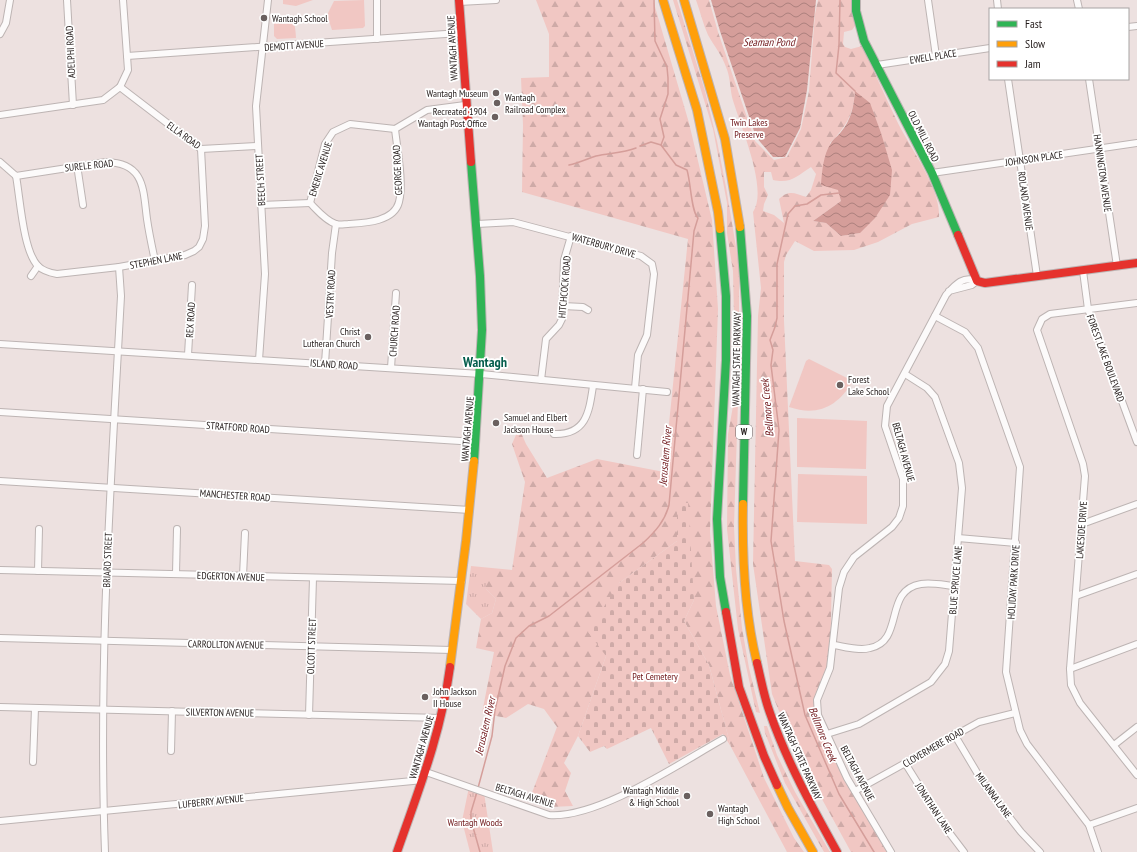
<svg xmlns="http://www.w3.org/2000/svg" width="1137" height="852" viewBox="0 0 1137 852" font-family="'PT Sans Narrow',sans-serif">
	<defs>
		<pattern id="grass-tufts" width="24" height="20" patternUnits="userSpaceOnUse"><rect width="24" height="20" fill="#f1c7c3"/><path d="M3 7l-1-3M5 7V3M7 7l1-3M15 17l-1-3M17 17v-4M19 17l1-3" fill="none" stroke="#ceaaa7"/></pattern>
		<pattern id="forest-firs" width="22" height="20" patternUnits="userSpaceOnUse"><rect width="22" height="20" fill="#f1c7c3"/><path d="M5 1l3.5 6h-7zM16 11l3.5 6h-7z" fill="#ceaaa7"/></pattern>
		<pattern id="cemetery-stones" width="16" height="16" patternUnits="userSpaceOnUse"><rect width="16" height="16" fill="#f1c7c3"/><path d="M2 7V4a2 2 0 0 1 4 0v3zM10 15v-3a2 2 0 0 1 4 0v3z" fill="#ceaaa7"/></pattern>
		<pattern id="water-waves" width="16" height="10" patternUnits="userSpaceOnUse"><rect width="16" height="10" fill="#d59e9a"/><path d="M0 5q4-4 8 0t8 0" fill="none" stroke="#ac807d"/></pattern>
	</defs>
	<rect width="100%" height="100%" fill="#ede1e0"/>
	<g fill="url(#grass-tufts)">
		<polygon points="471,566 512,570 486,589 496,599 492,613 481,619 466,604"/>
		<polygon points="469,787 484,793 493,852 470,852 462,821"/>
	</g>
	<g fill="url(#forest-firs)" fill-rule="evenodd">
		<polygon points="536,0 653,0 689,123 712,220 718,309 710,532 716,606 730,675 764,778 794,838 804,852 787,852 731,747 709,665 684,621 694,600 677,504 677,541 619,583 606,656 578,736 564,763 571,773 565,791 573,806 550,807 530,798 557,727 544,709 528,704 506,718 482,713 494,652 476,648 481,619 492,613 496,599 486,589 486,572 512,570 525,482 512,444 519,428 526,444 547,478 597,459 664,472 688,239 522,192 523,125 521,78 549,77 549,34"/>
		<polygon points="673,0 677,0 705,91 717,141 726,187 739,265 739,370 734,526 736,569 742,628 749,668 760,713 756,712 738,629 727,529 728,434 733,406 735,363 733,271 727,233 727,203 713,129"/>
		<path d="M696,0h13l9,32 37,109 19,19 13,-3 14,-28 8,-38 6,-77 3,-14h35l2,26 -3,4 -8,2 -1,12 2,3 6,2 11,-3c12,24 22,49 34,73 12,26 45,69 43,98l-27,7 -34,18 -24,8 -40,1 -19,-10 -9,14 -2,7v59l11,240 34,4 3,4 -2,99 -13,32 1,15 29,63 44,74h-40l-45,-82 -18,-37 -16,-39 -19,-130 5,-248 3,-28 -8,-76c16,-23 -14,-89 -21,-115 -2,-10 -2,-21 -6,-30 -4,-12 -12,-21 -18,-32 -5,-11 -8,-24 -12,-35zM855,92l5,141 -19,3 -15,-13 -13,-2 28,-20 -11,-58c15,-15 24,-29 25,-51zM811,167l5,7 -5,16 -5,7c-12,-4 -17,-7 -27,2l5,24 -10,-8 -11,-4 1,-7 4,-9 -4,-8v-15h7l2,8c18,4 24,-4 38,-13z"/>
		<polygon points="764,726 767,726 777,755 795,792 830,852 824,852 785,783 765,733"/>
	</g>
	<polygon fill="url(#cemetery-stones)" points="677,503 688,503 694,600 684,621 709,665 731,747 723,734 669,764 651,728 607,749 604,746 590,752 578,736 606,656 588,632 619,583 677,541"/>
	<g fill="#f1c7c3">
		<polygon points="283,0 313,0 296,6 283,4"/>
		<polygon points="364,0 365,26 363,28 332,30 327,15 334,1"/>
		<path d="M274,17c19,0 21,2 22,21l-19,1 -3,-3z"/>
		<path d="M809,359l44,22c-15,25 -35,36 -64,26l17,-46z"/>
		<polygon points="797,418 867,421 866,469 797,467"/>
		<polygon points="798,474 867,476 867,524 797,522"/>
	</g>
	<g fill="url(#water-waves)">
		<polygon points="711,0 816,0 807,90 800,128 785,157 773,157 756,137 720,31"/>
		<path d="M855,91l15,12 11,30 11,37 -2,25 -15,23 -15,15 -19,3 -15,-13 -13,-2 28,-20 -3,-11 -17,-5c1,-13 2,-30 10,-42 2,-4 7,-7 10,-11 10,-12 13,-26 14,-41z"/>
	</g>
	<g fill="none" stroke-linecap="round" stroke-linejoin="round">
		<g stroke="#d59e9a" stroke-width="1.5">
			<polyline points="840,0 839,45 836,73 855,91"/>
			<polyline points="640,146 651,142 661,145"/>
			<path d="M569,165c9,-2 18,-6 27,-9 13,-3 27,-3 40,-8"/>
			<polyline points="839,193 821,195 807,204 795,206 788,214 777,264 777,318 775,327 770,340 773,350 771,365 779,430 771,541 784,621 805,715 839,794 874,852"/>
			<path d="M478,788l14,-52 3,-26 10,-44 11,-28 13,-12 20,-10 94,-73c12,-11 22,-22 26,-38l25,-274 4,-13c-7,-7 -7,-35 -11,-48l-11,-5 -15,-20 3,-8 -4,-18 8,-25v-16l-1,-11 -12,-26 -1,-41"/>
			<polyline points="477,792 471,812 471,820 480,852"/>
		</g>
		<defs>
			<g id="street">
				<polyline points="67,0 73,105"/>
				<polyline points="377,0 377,39"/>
				<polyline points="928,0 936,56"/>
				<polyline points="997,0 998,9"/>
				<polyline points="1077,0 1079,9"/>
				<polyline points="459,2 496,0"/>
				<polyline points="1128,27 1137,26"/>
				<polyline points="0,34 6,23 10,0"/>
				<polyline points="127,56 460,33"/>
				<polyline points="877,65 990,48"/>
				<polyline points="1008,79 1037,276"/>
				<polyline points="1089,79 1117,266"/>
				<polyline points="120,87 201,149 258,146"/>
				<polyline points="120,87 128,70 123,0"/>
				<polyline points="0,115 103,100 120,87"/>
				<path d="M0,162l16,14 90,-14c39,1 37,27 41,57 2,14 5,28 8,42"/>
				<polyline points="77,165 83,205"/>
				<polyline points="932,173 1137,143"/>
				<path d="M16,176c4,21 7,75 22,90 5,5 13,7 19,8l62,-7 66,-12 9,-4 5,-4 4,-8 2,-13 -4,-77"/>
				<polyline points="310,203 325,144 333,132 350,124 395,129 427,110 465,105"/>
				<path d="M310,203c7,7 16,18 26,21 3,1 9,0 12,0 16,-1 46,-2 51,-22 5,-18 -2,-54 -4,-73"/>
				<polyline points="261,205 310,203"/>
				<polyline points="477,224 513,222 641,256 652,264 654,274 647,335 638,355 635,388"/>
				<polyline points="1083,271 1088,309 1137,442"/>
				<polyline points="31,276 38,266"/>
				<polyline points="1137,303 1050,314 1042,319 1037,330 1083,464 1085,476 1070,669 1071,685 1080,703 1137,775"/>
				<polyline points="563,306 583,307 588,310"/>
				<polyline points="935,316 965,332 978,348 1020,467 1006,672 1020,730 1027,744 1089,825 1098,852"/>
				<polyline points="0,344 481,374 667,392"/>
				<polyline points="188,355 192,285"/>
				<polyline points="259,360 265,274 256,106 268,0"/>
				<polyline points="325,364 332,253 336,224"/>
				<polyline points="391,368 396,293"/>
				<polyline points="541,380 546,339 559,325 562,319 564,260 571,236"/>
				<polyline points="0,412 476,442"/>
				<path d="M554,434c32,1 35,-21 39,-48"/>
				<polyline points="637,455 643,389"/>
				<polyline points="0,481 470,510"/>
				<polyline points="1082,524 1137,504"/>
				<polyline points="958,538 1016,543"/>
				<polyline points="0,570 462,581"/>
				<polyline points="38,571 39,529"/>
				<polyline points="176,574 177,529"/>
				<polyline points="243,576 245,533"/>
				<polyline points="1076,596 1137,574"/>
				<polyline points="0,638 452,650"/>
				<path d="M834,645c12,2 25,6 36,3 35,-7 13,-58 51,-64 10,-2 23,1 33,2"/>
				<polyline points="1070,669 1137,644"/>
				<polyline points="0,707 441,718"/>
				<polyline points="309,715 313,578"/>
				<polyline points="827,734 859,724 931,682 945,664 949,651 962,488 959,463 935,397 927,388 905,374"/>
				<polyline points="954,734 985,786 1021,832 1040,852"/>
				<polyline points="1114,745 1137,727"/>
				<polyline points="171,751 172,711"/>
				<polyline points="33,762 35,708"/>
				<polyline points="905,763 945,827 964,852"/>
				<path d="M426,772l123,43c49,4 131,-52 174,-76"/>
				<polyline points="855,791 979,722 1015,713"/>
				<polyline points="0,821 423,780"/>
				<polyline points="1089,825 1137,808"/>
				<path d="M105,852c-7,-185 6,-371 16,-556l-2,-29"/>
				<path d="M891,852l-44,-74 -29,-63 -1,-15 13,-32 9,-80 5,-16 10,-15 38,-30 7,-9 4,-12v-27l-18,-53 2,-20 59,-111c9,-10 17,-20 31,-14l-5,4 -23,6"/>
			</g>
			<g id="fast">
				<polyline points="856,0 856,11 864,41 932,173 958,235"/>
				<polyline points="471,162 480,276 482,330 474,461"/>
				<polyline points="740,227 747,316 743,504"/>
				<polyline points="720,229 726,296 726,360 717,519 720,577 726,612"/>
			</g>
			<g id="slow">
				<polyline points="663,0 697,110 718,212 720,229"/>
				<polyline points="684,0 725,139 740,227"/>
				<path d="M743,504c-1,53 1,107 14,159"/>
				<polyline points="450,667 466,541 474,461"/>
				<polyline points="777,785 788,808 813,852"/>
			</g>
			<g id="jam">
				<polyline points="459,0 471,162"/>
				<polyline points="958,235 977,281 985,283 1137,263"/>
				<polyline points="726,612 739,687 764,756 777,785"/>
				<path d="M757,663c4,16 7,34 13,50 17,49 42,94 67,139"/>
				<path d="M397,852c22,-63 44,-118 53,-185"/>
			</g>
		</defs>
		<use href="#street" stroke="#bdb4b3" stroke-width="8"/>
		<use href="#fast" stroke="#bdb4b3" stroke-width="10"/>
		<use href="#slow" stroke="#bdb4b3" stroke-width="10"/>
		<use href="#jam" stroke="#bdb4b3" stroke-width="10"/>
		<use href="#street" stroke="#fcfafa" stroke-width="6"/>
		<use href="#fast" stroke="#30b455" stroke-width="8"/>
		<use href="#slow" stroke="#ff9f0a" stroke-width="8"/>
		<use href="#jam" stroke="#e5322d" stroke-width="8"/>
	</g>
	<g fill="#6a605f" stroke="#fff" stroke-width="1.5">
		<circle cx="264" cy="18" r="4"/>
		<circle cx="496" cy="93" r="4"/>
		<circle cx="497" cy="103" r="4"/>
		<circle cx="495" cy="117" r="4"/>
		<circle cx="368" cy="337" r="4"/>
		<circle cx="840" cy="385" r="4"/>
		<circle cx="496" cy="423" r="4"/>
		<circle cx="425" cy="697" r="4"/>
		<circle cx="687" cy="796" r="4"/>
		<circle cx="710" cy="814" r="4"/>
	</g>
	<g text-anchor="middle" stroke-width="3.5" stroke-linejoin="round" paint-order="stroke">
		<rect fill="#fff" stroke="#655f5f" stroke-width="1" x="736" y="425" width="16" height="14" rx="3"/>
		<g font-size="9" font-weight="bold" fill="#231b1a">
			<text x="744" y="435">W</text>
		</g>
		<g font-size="10" fill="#231b1a" stroke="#fff" text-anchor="start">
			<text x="272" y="22">Wantagh School</text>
			<text x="488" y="97" text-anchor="end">Wantagh Museum</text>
			<text x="505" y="101">Wantagh<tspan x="505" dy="12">Railroad Complex</tspan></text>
			<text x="487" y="115" text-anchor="end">Recreated 1904<tspan x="487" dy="12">Wantagh Post Office</tspan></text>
			<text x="360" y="335" text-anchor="end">Christ<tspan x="360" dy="12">Lutheran Church</tspan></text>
			<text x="848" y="383">Forest<tspan x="848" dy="12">Lake School</tspan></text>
			<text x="504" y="421">Samuel and Elbert<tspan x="504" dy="12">Jackson House</tspan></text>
			<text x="433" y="695">John Jackson<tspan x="433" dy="12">II House</tspan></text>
			<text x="679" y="794" text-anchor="end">Wantagh Middle<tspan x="679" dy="12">&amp; High School</tspan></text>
			<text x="718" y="812">Wantagh<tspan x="718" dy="12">High School</tspan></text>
		</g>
		<g font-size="10" fill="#231b1a" stroke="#fff">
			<text transform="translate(294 45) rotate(-4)" y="4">DEMOTT AVENUE</text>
			<text transform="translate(452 48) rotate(-93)" y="4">WANTAGH AVENUE</text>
			<text transform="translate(70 52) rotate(-93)" y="4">ADELPHI ROAD</text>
			<text transform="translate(933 56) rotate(-9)" y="4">EWELL PLACE</text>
			<text transform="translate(184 135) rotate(36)" y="4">ELLA ROAD</text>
			<text transform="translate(924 136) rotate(63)" y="4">OLD MILL ROAD</text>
			<text transform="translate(1034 158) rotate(-8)" y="4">JOHNSON PLACE</text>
			<text transform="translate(89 165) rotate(-6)" y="4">SURELE ROAD</text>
			<text transform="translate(320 169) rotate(-73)" y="4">EMERIC AVENUE</text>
			<text transform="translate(397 170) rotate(-93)" y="4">GEORGE ROAD</text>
			<text transform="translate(1103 173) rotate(82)" y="4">HANNINGTON AVENUE</text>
			<text transform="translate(260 180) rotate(-93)" y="4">BEECH STREET</text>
			<text transform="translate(1026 201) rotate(82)" y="4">ROLAND AVENUE</text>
			<text transform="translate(604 245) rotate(16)" y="4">WATERBURY DRIVE</text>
			<text transform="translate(156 260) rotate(-11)" y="4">STEPHEN LANE</text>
			<text transform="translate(564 287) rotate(-85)" y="4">HITCHCOCK ROAD</text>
			<text transform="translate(330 294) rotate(-87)" y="4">VESTRY ROAD</text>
			<text transform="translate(190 320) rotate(-87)" y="4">REX ROAD</text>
			<text transform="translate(394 331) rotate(-86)" y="4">CHURCH ROAD</text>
			<text transform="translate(1106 358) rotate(70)" y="4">FOREST LAKE BOULEVARD</text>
			<text transform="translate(736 359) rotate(-89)" y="4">WANTAGH STATE PARKWAY</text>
			<text transform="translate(334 364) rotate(4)" y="4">ISLAND ROAD</text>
			<text transform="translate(238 427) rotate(4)" y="4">STRATFORD ROAD</text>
			<text transform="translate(467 429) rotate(-85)" y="4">WANTAGH AVENUE</text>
			<text transform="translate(904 452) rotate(75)" y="4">BELTAGH AVENUE</text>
			<text transform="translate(235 495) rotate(4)" y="4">MANCHESTER ROAD</text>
			<text transform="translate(1081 530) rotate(-86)" y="4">LAKESIDE DRIVE</text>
			<text transform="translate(107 560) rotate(-88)" y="4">BRIARD STREET</text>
			<text transform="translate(231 576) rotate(2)" y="4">EDGERTON AVENUE</text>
			<text transform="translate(955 580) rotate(-85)" y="4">BLUE SPRUCE LANE</text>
			<text transform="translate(1013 582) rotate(-86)" y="4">HOLIDAY PARK DRIVE</text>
			<text transform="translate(226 644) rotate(1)" y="4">CARROLLTON AVENUE</text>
			<text transform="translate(311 646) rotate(-88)" y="4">OLCOTT STREET</text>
			<text transform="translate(220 712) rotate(1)" y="4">SILVERTON AVENUE</text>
			<text transform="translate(421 747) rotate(-74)" y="4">WANTAGH AVENUE</text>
			<text transform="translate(933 747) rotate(-30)" y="4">CLOVERMERE ROAD</text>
			<text transform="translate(800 756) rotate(66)" y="4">WANTAGH STATE PARKWAY</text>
			<text transform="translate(858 773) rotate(62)" y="4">BELTAGH AVENUE</text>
			<text transform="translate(525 795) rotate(17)" y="4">BELTAGH AVENUE</text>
			<text transform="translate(994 795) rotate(54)" y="4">MILANNA LANE</text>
			<text transform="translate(211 801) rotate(-6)" y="4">LUFBERRY AVENUE</text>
			<text transform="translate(934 808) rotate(57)" y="4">JONATHAN LANE</text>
		</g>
		<g font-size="10" fill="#6f1619" stroke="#fff">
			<text x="749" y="126">Twin Lakes<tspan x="749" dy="12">Preserve</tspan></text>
			<text x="655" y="680">Pet Cemetery</text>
			<text x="475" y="826">Wantagh Woods</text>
		</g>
		<g font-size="11" font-style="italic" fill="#6f161a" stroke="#fff">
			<text x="769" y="46">Seaman Pond</text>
			<text transform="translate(767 408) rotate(-95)" y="4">Bellmore Creek</text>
			<text transform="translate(665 456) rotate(-85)" y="4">Jerusalem River</text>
			<text transform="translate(485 726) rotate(-77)" y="4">Jerusalem River</text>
			<text transform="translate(823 734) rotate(68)" y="4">Bellmore Creek</text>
		</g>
		<g font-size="14" font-weight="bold" fill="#045d4c" stroke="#fff">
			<text x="485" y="367">Wantagh</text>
		</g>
	</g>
	<rect x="989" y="8" width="140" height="72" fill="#ffffff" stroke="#a7a4a3"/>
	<rect x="997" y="21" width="20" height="6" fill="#30b455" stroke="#a7a4a3"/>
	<text x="1025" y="28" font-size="12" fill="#231b1a">Fast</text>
	<rect x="997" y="41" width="20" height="6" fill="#ff9f0a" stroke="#a7a4a3"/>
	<text x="1025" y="48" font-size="12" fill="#231b1a">Slow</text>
	<rect x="997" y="61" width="20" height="6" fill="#e5322d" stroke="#a7a4a3"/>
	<text x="1025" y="68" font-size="12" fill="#231b1a">Jam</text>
</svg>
